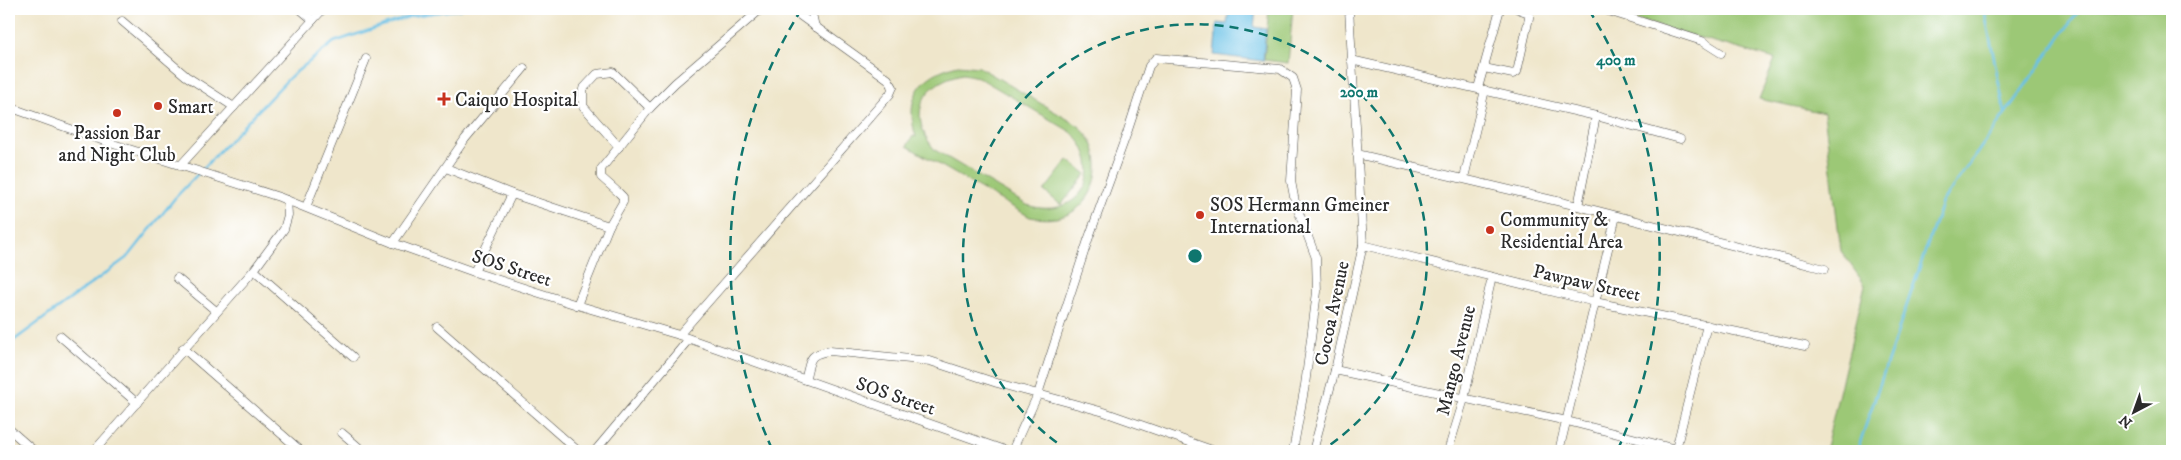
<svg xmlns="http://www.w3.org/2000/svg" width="2181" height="460" viewBox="0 0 2181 460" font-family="'IM FELL DW Pica',serif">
	<rect width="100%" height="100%" fill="#fff"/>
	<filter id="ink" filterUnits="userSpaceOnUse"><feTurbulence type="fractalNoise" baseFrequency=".02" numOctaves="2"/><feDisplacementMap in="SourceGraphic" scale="10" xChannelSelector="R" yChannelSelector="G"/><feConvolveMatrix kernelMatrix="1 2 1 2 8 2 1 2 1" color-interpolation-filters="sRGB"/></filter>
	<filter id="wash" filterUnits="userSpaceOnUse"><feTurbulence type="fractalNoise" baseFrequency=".0096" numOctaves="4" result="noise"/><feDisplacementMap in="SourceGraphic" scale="20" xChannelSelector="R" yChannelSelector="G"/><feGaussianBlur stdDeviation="1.12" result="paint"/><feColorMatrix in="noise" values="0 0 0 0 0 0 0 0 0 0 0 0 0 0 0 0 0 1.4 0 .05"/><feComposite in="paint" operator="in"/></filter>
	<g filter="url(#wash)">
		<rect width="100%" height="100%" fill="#efe6cb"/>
		<g fill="#9cc876" stroke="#647a50" fill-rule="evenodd">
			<polygon points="1269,9 1293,9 1288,63 1264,60"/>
			<polygon points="1598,9 2172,9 2172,451 1825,451 1865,285 1841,251 1824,113 1759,99 1775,59"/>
			<path d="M958,65l21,2 100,59c4,5 9,10 12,15 14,27 3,64 -27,75 -12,4 -23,3 -34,1l-123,-71 6,-10 3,1c-12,-38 3,-63 42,-72zM963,74l15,3 93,55c39,37 9,90 -44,73l-92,-55c-28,-33 -15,-68 28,-76z"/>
			<polygon points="1068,160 1086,174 1061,205 1044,191"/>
		</g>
		<polygon fill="#69c1e6" stroke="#4a7688" points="1229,9 1256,9 1254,27 1266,29 1263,61 1214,55 1217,23 1227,24"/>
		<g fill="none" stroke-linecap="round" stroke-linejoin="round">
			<g stroke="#69c1e6" stroke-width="2.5">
				<polyline points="1984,9 2005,113"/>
				<polyline points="9,344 129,256 175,198 290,77 334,42 411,16 461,9"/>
				<polyline points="1857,451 1942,202 2080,9"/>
			</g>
		</g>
	</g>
	<g filter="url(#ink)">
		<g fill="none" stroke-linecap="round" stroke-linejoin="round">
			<defs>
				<g id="minor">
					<polyline points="300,9 313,20"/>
					<polyline points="811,9 815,27"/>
					<polyline points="1602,9 1702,41 1721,53"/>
					<polyline points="122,21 186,76 234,107"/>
					<polyline points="1351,60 1596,116 1680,139"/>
					<polyline points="1484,68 1513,74 1517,72 1529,18 1529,13 1518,9"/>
					<polyline points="1478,88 1500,9"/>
					<polyline points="9,107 107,142 279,197 393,243 474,272 577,305 679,335 1007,451"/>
					<polyline points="619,147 583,106 583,89 597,74 613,72 650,108"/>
					<polyline points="1357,154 1578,206 1825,269"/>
					<polyline points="180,166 323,9"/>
					<polyline points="446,168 512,194 609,226"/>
					<polyline points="1464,178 1485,90"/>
					<polyline points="1578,206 1596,116"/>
					<polyline points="306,207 366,59"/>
					<polyline points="393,243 465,139 524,68"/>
					<polyline points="1363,245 1595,302 1805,346"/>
					<polyline points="254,270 353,357"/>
					<polyline points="474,272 512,194"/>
					<polyline points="177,278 216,311"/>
					<polyline points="577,305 609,226 623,202 623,197 619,193 601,177 601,169 650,108 675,83 761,9"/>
					<polyline points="437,327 578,451"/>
					<polyline points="679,335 890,94 893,87 888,79 791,9"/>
					<polyline points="60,336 137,403"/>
					<polyline points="183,348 301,451"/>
					<polyline points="1335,370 1567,421 1676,449 1675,451"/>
					<path d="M805,380c6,-20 2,-26 25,-29l100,10 67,22 41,11 -26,57"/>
					<polyline points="9,429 34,451"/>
					<polyline points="342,433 363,451"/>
					<polyline points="94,451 254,270 279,236 284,229 288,215 287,200"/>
					<polyline points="595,451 689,339"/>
					<polyline points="1215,451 1104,412 1038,394 1088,240 1127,133 1149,66 1156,58 1280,69 1293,78 1297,90 1291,181 1295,202 1316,258 1317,292 1305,385 1293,451"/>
					<polyline points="1313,451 1335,370 1363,245 1349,9"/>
					<polyline points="1448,451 1464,399 1492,277"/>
					<polyline points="1559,451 1616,216"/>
					<polyline points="1688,451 1676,449 1707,325"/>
				</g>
			</defs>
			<use href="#minor" stroke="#484743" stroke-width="9"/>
			<use href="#minor" stroke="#fff" stroke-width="8"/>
		</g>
	</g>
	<g fill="none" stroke="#0f766e" stroke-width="2.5" stroke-dasharray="9 6">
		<path d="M1069 451A232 232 0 1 1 1321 451"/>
		<path d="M772 449A465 465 0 0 1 801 10M1589 10A465 465 0 0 1 1618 449"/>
	</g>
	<g fill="#c8321e" stroke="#fff" stroke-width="2">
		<path d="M441.5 91.5h5v5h5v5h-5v5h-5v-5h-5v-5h5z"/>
		<circle cx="158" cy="106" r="5"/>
		<circle cx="117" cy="113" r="5"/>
		<circle cx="1200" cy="215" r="5"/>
		<circle cx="1490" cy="230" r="5"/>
	</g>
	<g text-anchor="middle" stroke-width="4.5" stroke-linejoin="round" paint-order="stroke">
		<g font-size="19" fill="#2b2b2b" stroke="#fff" text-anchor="start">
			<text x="455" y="106">Caiquo Hospital</text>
			<text x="168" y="113">Smart</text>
			<text x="117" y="139" text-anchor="middle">Passion Bar<tspan x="117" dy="22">and Night Club</tspan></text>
			<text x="1210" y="211">SOS Hermann Gmeiner<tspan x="1210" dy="22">International</tspan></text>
			<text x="1500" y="226">Community &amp;<tspan x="1500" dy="22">Residential Area</tspan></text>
		</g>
		<g font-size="19" fill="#2b2b2b" stroke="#fff">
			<text transform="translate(512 267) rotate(18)" y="7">SOS Street</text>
			<text transform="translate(1587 282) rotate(13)" y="7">Pawpaw Street</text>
			<text transform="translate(1331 313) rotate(-78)" y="7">Cocoa Avenue</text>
			<text transform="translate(1455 360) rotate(-76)" y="7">Mango Avenue</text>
			<text transform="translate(896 395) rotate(19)" y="7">SOS Street</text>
		</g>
	</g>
	<circle cx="1195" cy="256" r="8" fill="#0f766e" stroke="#fff" stroke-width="2.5"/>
	<g font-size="15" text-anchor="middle" font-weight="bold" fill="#0f766e" stroke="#fff" stroke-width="4.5" stroke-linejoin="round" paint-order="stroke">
		<text x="1616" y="65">400 m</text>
		<text x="1359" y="97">200 m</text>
	</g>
	<rect width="2181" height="460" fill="none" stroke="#fff" stroke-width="30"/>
	<g transform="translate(2134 412) rotate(221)" stroke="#ffffff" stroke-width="4" paint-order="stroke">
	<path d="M0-4L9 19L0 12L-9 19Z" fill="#2b2b2b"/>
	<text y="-8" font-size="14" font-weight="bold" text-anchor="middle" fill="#2b2b2b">N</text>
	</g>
</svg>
